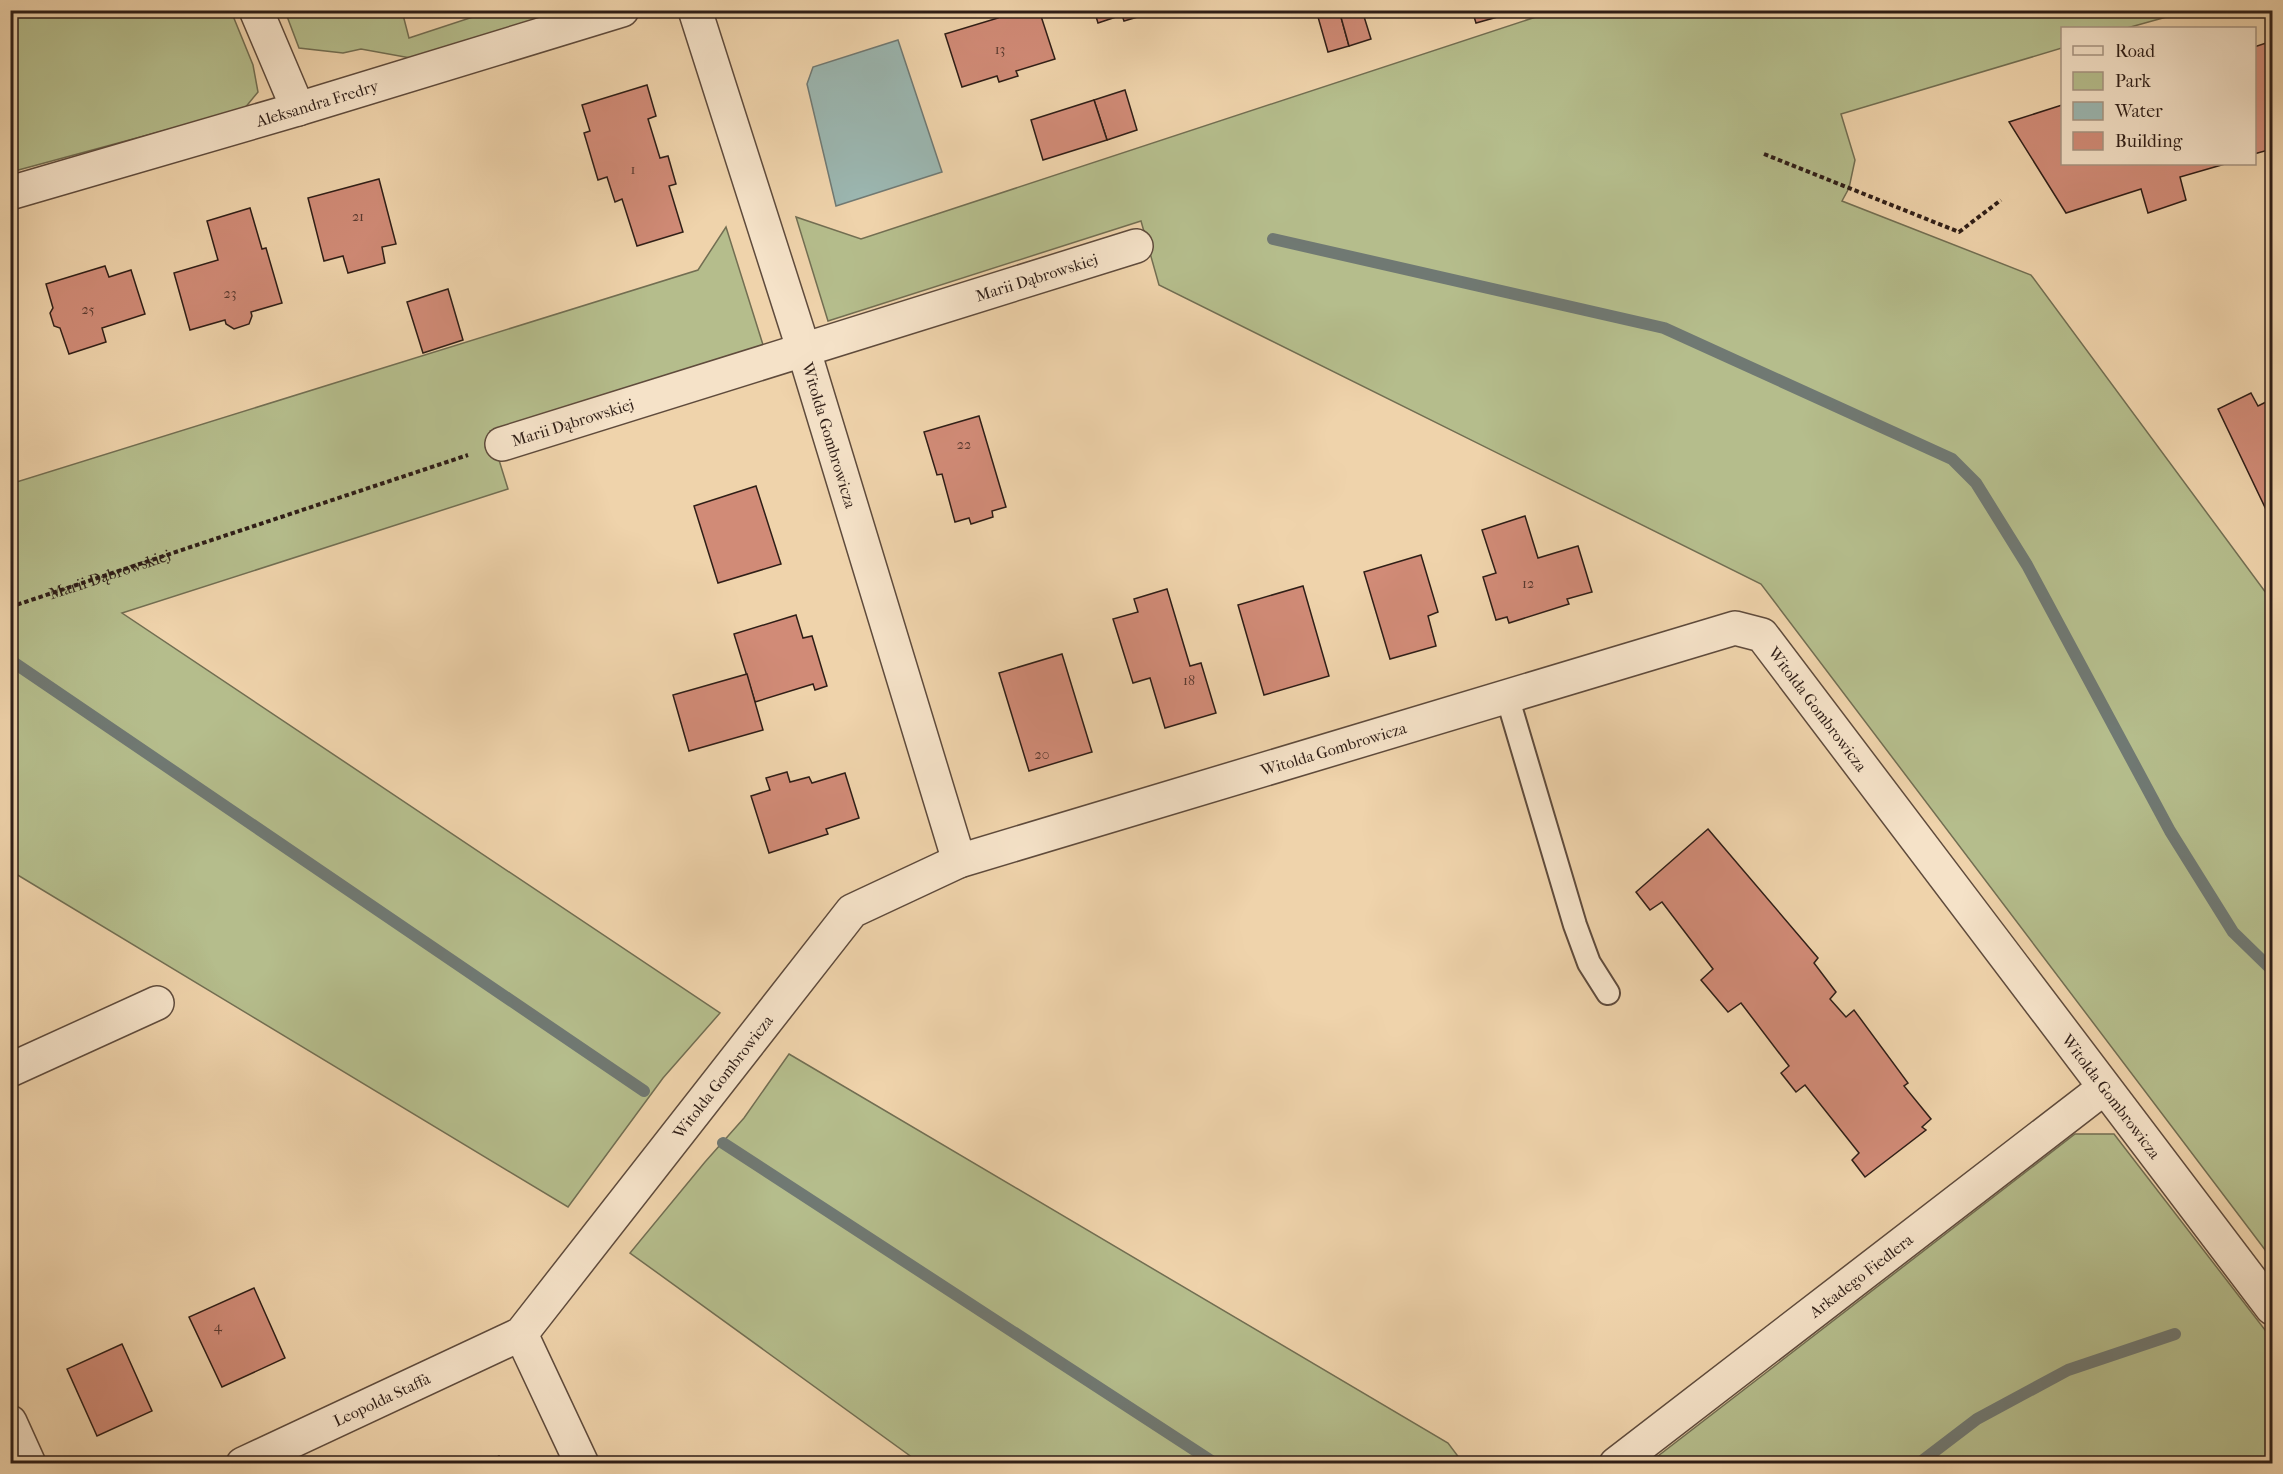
<svg xmlns="http://www.w3.org/2000/svg" width="2283" height="1474" viewBox="0 0 2283 1474" font-family="'IM FELL French Canon',serif">
	<rect width="100%" height="100%" fill="#efd3ab"/>
	<filter id="stains"><feTurbulence type="fractalNoise" baseFrequency=".00333" numOctaves="4"/><feColorMatrix values="0 0 0 0 .2 0 0 0 0 .09 0 0 0 0 .02 0 0 0 .5 -.17"/></filter>
	<radialGradient id="worn" r=".72"><stop offset=".6" stop-color="#630" stop-opacity="0"/><stop offset="1" stop-color="#630" stop-opacity=".3"/></radialGradient>
	<g fill="#b5bd8c" stroke="#726e52" stroke-width="1.5">
		<polygon points="11,11 231,11 253,65 258,92 244,109 11,172"/>
		<polygon points="285,11 402,11 409,38 491,11 561,11 416,59 361,49 343,53 299,48"/>
		<polygon points="1554,11 2188,11 2127,28 2062,28 2062,48 1841,114 1855,160 1849,188 1842,201 2031,275 2272,601 2272,1259 1761,584 1159,285 1141,221 828,321 796,217 861,239"/>
		<polygon points="726,227 764,348 490,431 508,489 122,613 720,1013 663,1078 568,1207 11,871 10,484 698,270"/>
		<polygon points="789,1054 1448,1443 1463,1463 920,1463 630,1253 705,1162 744,1118"/>
		<polygon points="2075,1134 2114,1134 2272,1339 2272,1463 1649,1463"/>
	</g>
	<polygon fill="#9bb6b0" stroke="#707973" stroke-width="1.5" points="898,40 942,172 836,206 807,84 813,67"/>
	<g fill="none" stroke-linecap="round" stroke-linejoin="round">
		<g stroke="#707973" stroke-width="12">
			<polyline points="1273,239 1664,328 1952,459 1976,483 2027,565 2170,831 2233,932 2272,970"/>
			<polyline points="10,660 644,1091"/>
			<polyline points="723,1143 1216,1464"/>
			<polyline points="1918,1464 1977,1419 2068,1370 2175,1334"/>
		</g>
	</g>
	<g fill="#d18b77" stroke="#2f1e17" stroke-width="1.5">
		<polygon points="996,10 1039,10 1055,59 1016,71 1018,76 999,82 997,76 962,87 945,34 998,18"/>
		<polygon points="1094,10 1150,10 1151,13 1124,21 1122,15 1098,23"/>
		<polygon points="1316,10 1339,10 1349,46 1328,52"/>
		<polygon points="1339,10 1362,10 1371,39 1349,46"/>
		<polygon points="1472,10 1519,10 1519,11 1476,23"/>
		<polygon points="2272,41 2272,149 2254,154 2254,47"/>
		<polygon points="647,85 656,116 648,119 660,158 668,156 676,184 669,186 683,232 637,246 622,199 615,202 607,177 598,180 584,133 590,131 582,105"/>
		<polygon points="1125,90 1137,130 1107,140 1094,100"/>
		<polygon points="1094,100 1107,140 1043,160 1031,120"/>
		<polygon points="2062,105 2062,164 2225,164 2180,177 2186,200 2148,213 2141,189 2066,213 2009,122"/>
		<polygon points="379,179 396,244 382,247 385,263 348,273 343,256 324,261 308,198"/>
		<polygon points="250,208 262,249 266,248 282,303 251,312 252,316 249,324 234,329 226,324 225,320 190,330 174,273 218,260 207,221"/>
		<polygon points="105,266 109,277 131,270 145,314 102,328 106,342 69,354 60,328 54,326 50,313 53,308 46,284"/>
		<polygon points="448,289 463,340 423,353 407,302"/>
		<polygon points="2251,393 2258,406 2272,399 2272,522 2218,409"/>
		<polygon points="979,416 1006,507 992,511 993,517 971,524 969,518 955,522 942,474 937,475 924,432"/>
		<polygon points="756,486 781,564 718,583 694,506"/>
		<polygon points="1525,516 1538,558 1578,546 1592,592 1567,599 1569,604 1509,623 1507,617 1496,620 1483,577 1496,573 1482,530"/>
		<polygon points="1421,555 1438,612 1428,616 1436,646 1390,659 1364,572"/>
		<polygon points="1303,586 1329,676 1264,695 1238,605"/>
		<polygon points="1167,589 1190,666 1201,663 1216,713 1165,728 1150,678 1133,683 1113,619 1138,612 1134,599"/>
		<polygon points="796,615 803,638 812,636 827,686 815,690 813,684 755,702 734,634"/>
		<polygon points="1062,654 1092,752 1029,771 999,673"/>
		<polygon points="747,674 763,730 689,751 673,695"/>
		<polygon points="787,772 790,782 809,777 812,783 845,773 859,818 826,829 828,834 769,853 751,796 770,790 766,778"/>
		<polygon points="1708,829 1818,958 1814,963 1836,992 1830,999 1846,1017 1854,1010 1908,1083 1904,1086 1931,1119 1922,1127 1926,1130 1865,1177 1852,1160 1859,1153 1805,1085 1796,1092 1781,1073 1789,1066 1741,1003 1728,1012 1701,980 1713,969 1662,902 1650,910 1636,892"/>
		<polygon points="254,1288 285,1358 222,1387 189,1317"/>
		<polygon points="122,1344 152,1411 97,1436 67,1369"/>
		<polygon points="499,1456 502,1464 482,1464"/>
	</g>
	<g fill="none" stroke-linecap="round" stroke-linejoin="round">
		<defs>
			<polyline id="lane" points="1507,696 1575,925 1589,963 1608,993"/>
			<g id="street">
				<polyline points="256,10 298,109"/>
				<path id="s2" d="M695,10l109,341 155,510"/>
				<path id="s3" d="M10,193l288,-84 324,-99"/>
				<path id="s4" d="M502,444l634,-198"/>
				<polyline points="10,1070 157,1003"/>
				<polyline points="521,1334 582,1464"/>
				<polyline points="10,1422 29,1464"/>
				<path id="s5" d="M243,1464l278,-130 331,-423 107,-50 776,-233 27,7 510,673"/>
				<path id="s6" d="M1616,1464l488,-376"/>
			</g>
		</defs>
		<use href="#lane" stroke="#5f4b3c" stroke-width="26"/>
		<use href="#street" stroke="#5f4b3c" stroke-width="36"/>
		<g stroke="#2f1e17" stroke-width="4" stroke-dasharray="4.5 3" stroke-linecap="butt">
			<polyline points="1764,154 1959,232 2001,200"/>
			<path id="s1" d="M10,607l458,-152"/>
		</g>
		<use href="#lane" stroke="#f5e2c8" stroke-width="22"/>
		<use href="#street" stroke="#f5e2c8" stroke-width="33"/>
	</g>
	<g text-anchor="middle" stroke-width="5" stroke-linejoin="round" paint-order="stroke">
		<g font-size="14" fill="#58392f">
			<text x="1000" y="54">13</text>
			<text x="633" y="174">1</text>
			<text x="358" y="221">21</text>
			<text x="230" y="298">23</text>
			<text x="88" y="314">25</text>
			<text x="964" y="449">22</text>
			<text x="1528" y="588">12</text>
			<text x="1189" y="685">18</text>
			<text x="1042" y="759">20</text>
			<text x="218" y="1331">4</text>
		</g>
		<g font-size="16" fill="#2f1e17" stroke="#f5e2c8">
			<text dy="6" stroke="none"><textPath href="#s3" startOffset="320">Aleksandra Fredry</textPath></text>
			<text dy="6" stroke="none"><textPath href="#s4" startOffset="560">Marii Dąbrowskiej</textPath></text>
			<text dy="6" stroke="none"><textPath href="#s4" startOffset="74">Marii Dąbrowskiej</textPath></text>
			<text dy="6" stroke="none"><textPath href="#s2" startOffset="446">Witolda Gombrowicza</textPath></text>
			<text dy="6" stroke="none"><textPath href="#s1" startOffset="105">Marii Dąbrowskiej</textPath></text>
			<text dy="6" stroke="none"><textPath href="#s5" startOffset="1893">Witolda Gombrowicza</textPath></text>
			<text dy="6" stroke="none"><textPath href="#s5" startOffset="1353">Witolda Gombrowicza</textPath></text>
			<text dy="6" stroke="none"><textPath href="#s5" startOffset="634">Witolda Gombrowicza</textPath></text>
			<text dy="6" stroke="none"><textPath href="#s5" startOffset="2379">Witolda Gombrowicza</textPath></text>
			<text dy="6" stroke="none"><textPath href="#s6" startOffset="309">Arkadego Fiedlera</textPath></text>
			<text dy="6" stroke="none"><textPath href="#s5" startOffset="153">Leopolda Staffa</textPath></text>
		</g>
	</g>
	<rect width="2283" height="1474" fill="none" stroke="#efd3ab" stroke-width="36"/>
	<rect x="12" y="12" width="2259" height="1450" fill="none" stroke="#2f1e17" stroke-width="3"/>
	<rect x="18" y="18" width="2247" height="1438" fill="none" stroke="#2f1e17" stroke-width="1.5"/>
	<rect x="2061" y="27" width="195" height="138" fill="#f5e2c8" stroke="#a69481" stroke-width="1.5"/>
	<rect x="2073" y="46" width="30" height="9" fill="#f5e2c8" stroke="#a69481" stroke-width="1.5"/>
	<text x="2115" y="57" font-size="18" fill="#2f1e17">Road</text>
	<rect x="2073" y="72" width="30" height="18" fill="#b5bd8c" stroke="#a69481" stroke-width="1.5"/>
	<text x="2115" y="87" font-size="18" fill="#2f1e17">Park</text>
	<rect x="2073" y="102" width="30" height="18" fill="#9bb6b0" stroke="#a69481" stroke-width="1.5"/>
	<text x="2115" y="117" font-size="18" fill="#2f1e17">Water</text>
	<rect x="2073" y="132" width="30" height="18" fill="#d18b77" stroke="#a69481" stroke-width="1.5"/>
	<text x="2115" y="147" font-size="18" fill="#2f1e17">Building</text>
	<rect width="100%" height="100%" filter="url(#stains)"/>
	<rect width="100%" height="100%" fill="url(#worn)"/>
</svg>
